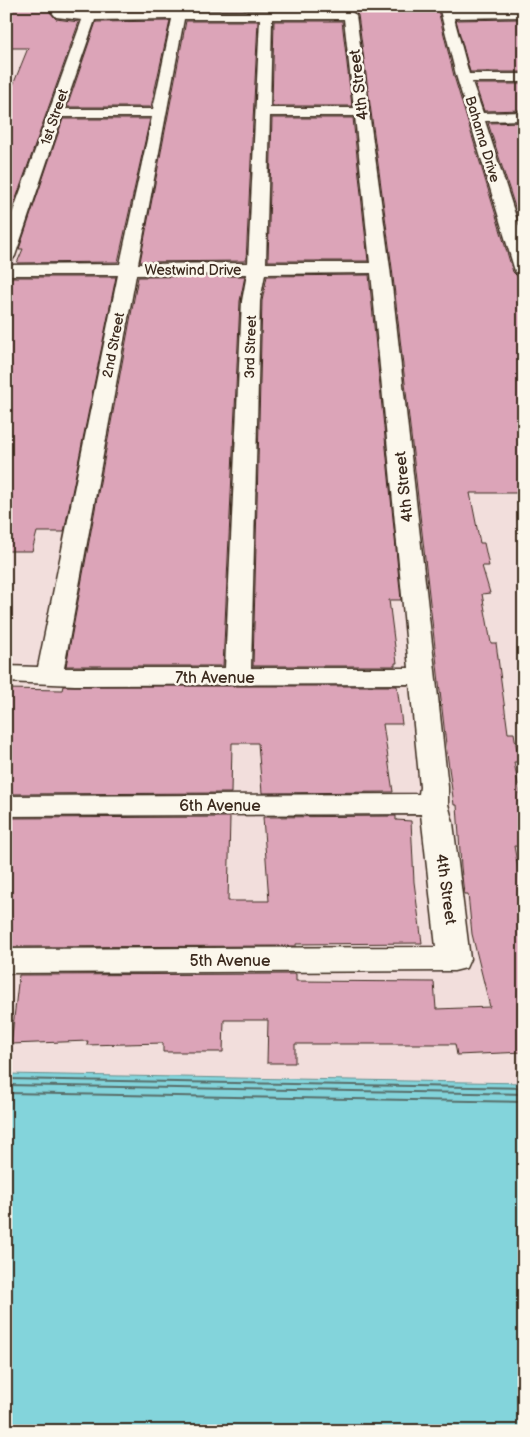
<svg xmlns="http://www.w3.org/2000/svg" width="530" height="1437" viewBox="0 0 530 1437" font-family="'Balsamiq Sans',sans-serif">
	<rect width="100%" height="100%" fill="#f2dedc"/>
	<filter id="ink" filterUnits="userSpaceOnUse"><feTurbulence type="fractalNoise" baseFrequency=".02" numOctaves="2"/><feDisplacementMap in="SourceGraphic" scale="10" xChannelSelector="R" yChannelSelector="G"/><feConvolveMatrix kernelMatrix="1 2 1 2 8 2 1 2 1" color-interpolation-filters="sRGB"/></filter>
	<g filter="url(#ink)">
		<polygon fill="#83d4db" stroke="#66908f" points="6,1074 524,1083 524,1431 6,1431"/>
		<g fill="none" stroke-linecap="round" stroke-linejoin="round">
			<g stroke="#586e6a" stroke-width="2">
				<polyline points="6,1079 524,1088"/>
				<polyline points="6,1085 524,1094"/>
				<polyline points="6,1093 524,1102"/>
			</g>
		</g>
		<g fill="#dca4b8" stroke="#3b2a1e">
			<polygon points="6,6 50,6 50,12 56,19 79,22 13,207 6,206 6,95 9,95 28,48 6,48"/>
			<polygon points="66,6 437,6 454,76 513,272 518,277 524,278 524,493 470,493 480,543 484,543 489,566 482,566 490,593 482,594 491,643 496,643 508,733 514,733 519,762 514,762 524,815 524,847 514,846 524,900 524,1052 457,1055 455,1044 295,1044 295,1063 267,1063 268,1020 224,1020 223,1052 163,1052 163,1043 87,1045 88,1041 11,1044 19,975 296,974 296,981 434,982 436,1009 490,1007 472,934 468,894 464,894 461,867 457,805 454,805 447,753 392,268 358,15 350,9 78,10 66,9"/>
			<polygon points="518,19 524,33 524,72 470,72 456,20"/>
			<polygon points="170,21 151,107 67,107 96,22"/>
			<polygon points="186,21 258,21 246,261 140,262"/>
			<polygon points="274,21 342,21 352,106 272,106"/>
			<polygon points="475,84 524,84 524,110 484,111"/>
			<polygon points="272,118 353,118 368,261 268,261"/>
			<polygon points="63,119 150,119 118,262 17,263 23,249 19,249"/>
			<polygon points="524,122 524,235 488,123"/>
			<polygon points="369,275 401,600 389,600 397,663 395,663 395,666 253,666 262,301 267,276"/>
			<polygon points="245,276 240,301 223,666 66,666 138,277"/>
			<polygon points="12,277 116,277 64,532 37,532 32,551 6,551 6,292"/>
			<polygon points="63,686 397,686 402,724 383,724 393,792 262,793 258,743 232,743 231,793 6,794 6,689 62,690"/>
			<polygon points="396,816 396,820 411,821 414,882 422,943 296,944 296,946 6,947 6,818 230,817 228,901 269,901 263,817"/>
		</g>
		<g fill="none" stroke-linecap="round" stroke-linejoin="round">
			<defs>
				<g id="street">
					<path d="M52,6h12v5l14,1 272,-1 6,4 34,253 58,519v17l5,19 17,136 -4,9 -12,3 -448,2v-24l430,-2 -15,-133 -415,2v-20l413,-2 1,-7 -10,-103 -335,1 -69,-3v-16l32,1 80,-392h-112v-10l114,-1 32,-147h-90l-47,139 -3,4 -6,1v-30l76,-211 -26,-3 -5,-6zM172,19l-19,90h-89l31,-89zM184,19h76l-12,244 -110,1zM272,19h72l10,89h-84zM270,116h85l15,147h-104zM371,273l38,395h-158l9,-367 5,-27zM247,274l-5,27 -17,367h-161l72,-393z"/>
					<polygon points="439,6 451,6 452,10 524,9 524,17 454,18 469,74 524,74 524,82 472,82 483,113 524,112 524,120 485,121 524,242 524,276 518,275 515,271 456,75"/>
				</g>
			</defs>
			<use href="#street" stroke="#3b2a1e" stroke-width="3"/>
			<use href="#street" fill="#fbf7ec" fill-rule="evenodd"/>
		</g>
	</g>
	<g text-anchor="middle" stroke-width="5" stroke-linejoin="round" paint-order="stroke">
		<g font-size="14" fill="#3b2a1e" stroke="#fbf7ec">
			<text transform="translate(54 117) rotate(-71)" y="5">1st Street</text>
			<text transform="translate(483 139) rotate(73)" y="5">Bahama Drive</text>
			<text x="193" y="275">Westwind Drive</text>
			<text transform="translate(113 345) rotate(-79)" y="5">2nd Street</text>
			<text transform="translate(250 347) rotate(-88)" y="5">3rd Street</text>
		</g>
		<g font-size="16" fill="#3b2a1e" stroke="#fbf7ec">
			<text transform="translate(358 85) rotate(-97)" y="6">4th Street</text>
			<text transform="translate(403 487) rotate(-96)" y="6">4th Street</text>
			<text x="215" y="683">7th Avenue</text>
			<text x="220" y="811">6th Avenue</text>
			<text transform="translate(447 889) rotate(82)" y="6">4th Street</text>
			<text x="230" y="966">5th Avenue</text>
		</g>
	</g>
	<rect width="530" height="1437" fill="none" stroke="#fbf7ec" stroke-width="25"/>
	<rect x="12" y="12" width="505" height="1412" fill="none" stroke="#3b2a1e" stroke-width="2" filter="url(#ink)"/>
</svg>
